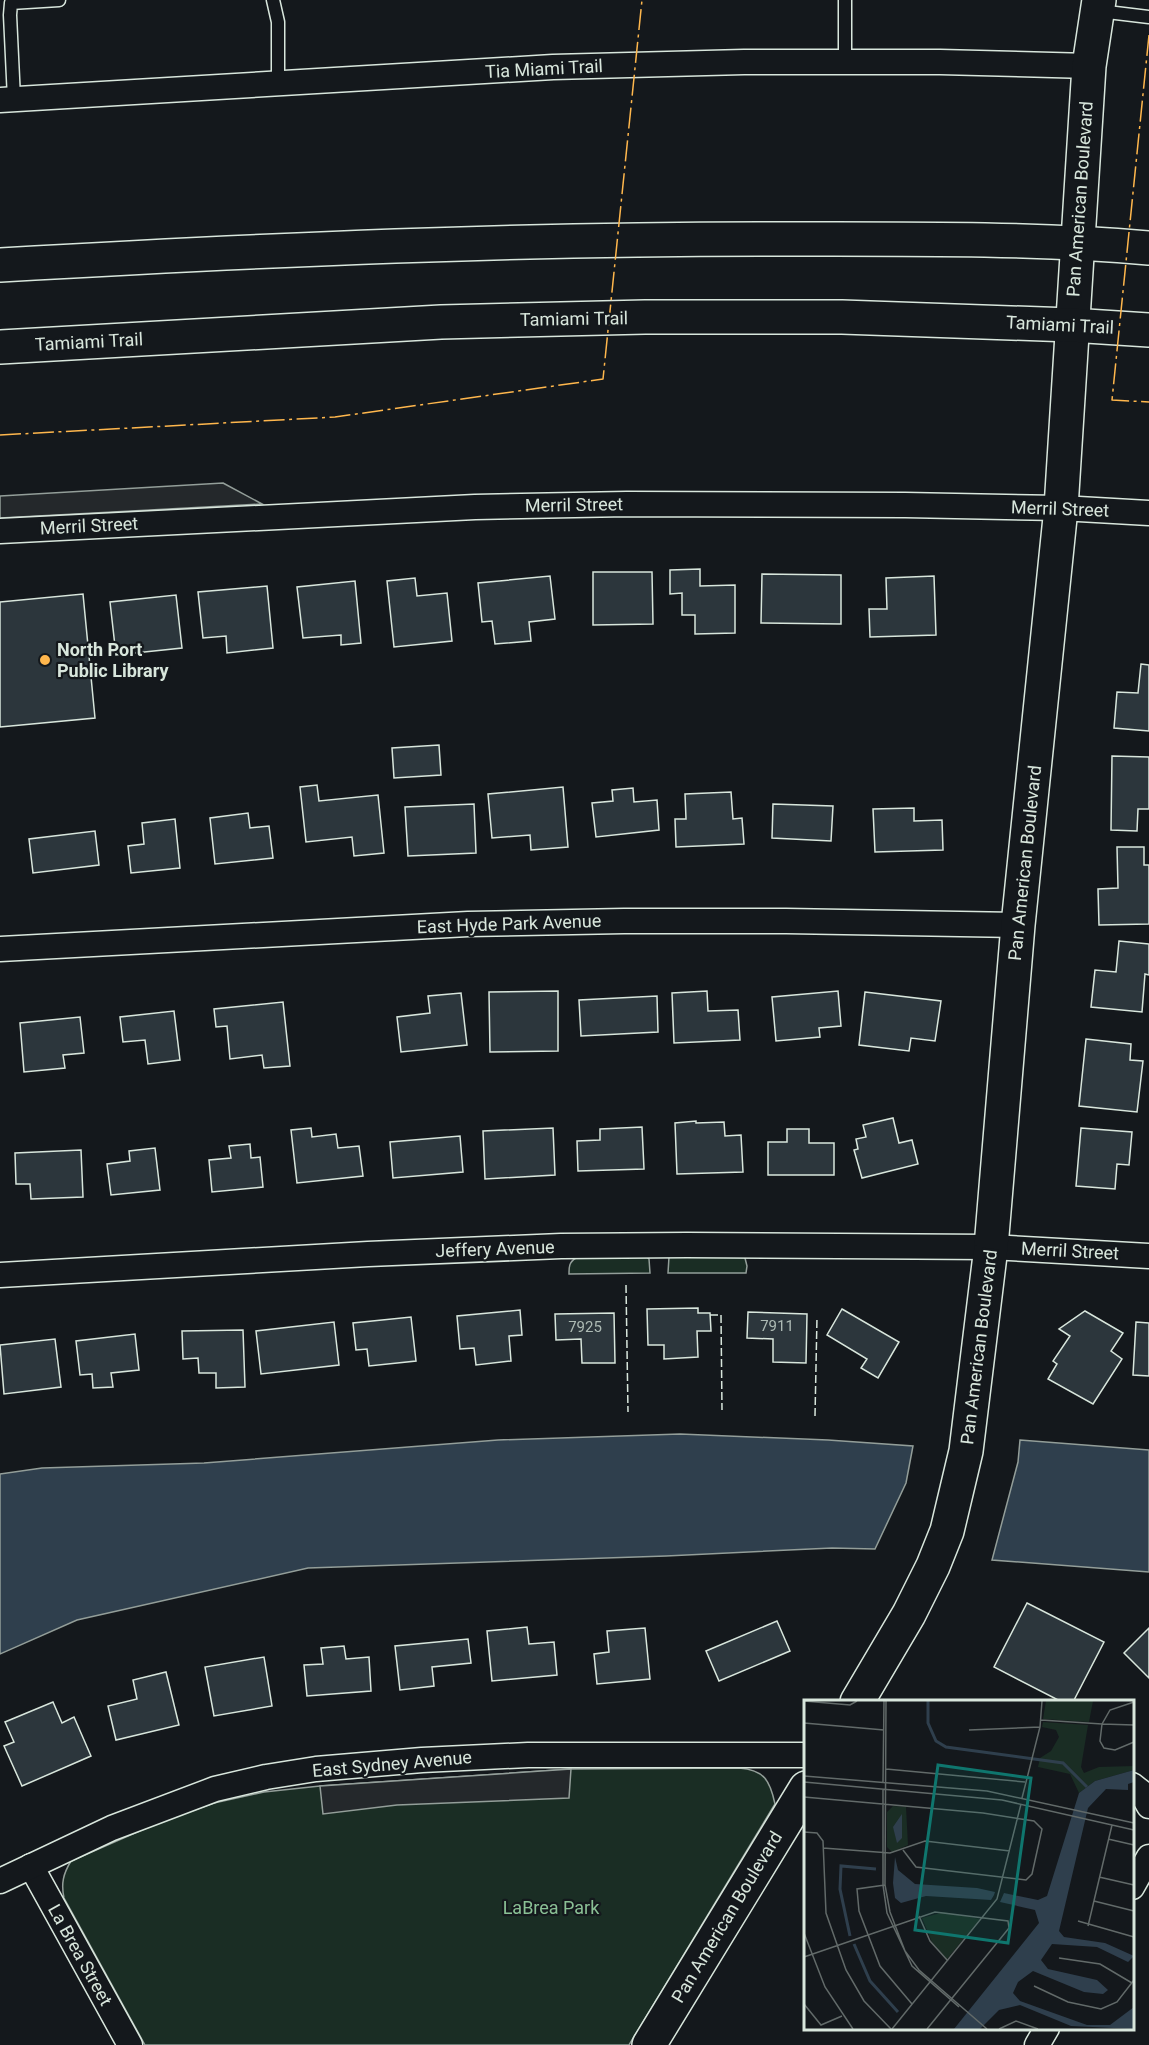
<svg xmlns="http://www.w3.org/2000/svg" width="1149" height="2045" viewBox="0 0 1149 2045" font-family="Roboto,sans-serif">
	<rect width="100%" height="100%" fill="#14181c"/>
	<g fill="#1a2d24" stroke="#939e99" stroke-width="1.5">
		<polygon points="744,1254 747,1266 746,1273 668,1273 669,1257"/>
		<path d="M647,1257l2,2 1,14 -81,1c0,-7 0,-12 7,-16z"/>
		<path d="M739,1768c25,2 31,12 36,36l-146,241h-484l-81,-147c-3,-14 -1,-24 7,-37l89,-39 54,-19 50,-11 56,-6 251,-17z"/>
	</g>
	<g fill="#24282b" stroke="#939e99" stroke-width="1.5">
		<polygon points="223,483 262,504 0,518 0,496"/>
		<polygon points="571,1769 569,1798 397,1805 323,1814 320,1786"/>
	</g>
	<g fill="#2f3f4d" stroke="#939e99" stroke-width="1.5">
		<polygon points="680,1434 828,1440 913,1446 906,1483 875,1549 832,1548 666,1556 308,1568 77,1620 0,1654 0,1474 42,1468 204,1463 498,1440"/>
		<polygon points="1020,1440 1149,1450 1149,1572 992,1560 1018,1462"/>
	</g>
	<g fill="#2c363c" stroke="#d8e6dc" stroke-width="1.5">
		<polygon points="700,569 700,586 735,585 735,633 695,634 695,615 682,615 682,593 670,594 670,570"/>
		<polygon points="593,572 652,572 653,624 593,625"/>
		<polygon points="762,574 841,575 841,624 761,623"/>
		<polygon points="550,576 555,619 529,622 531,641 495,644 492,621 482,622 478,583"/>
		<polygon points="934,576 936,635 870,637 869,609 887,609 886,578"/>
		<polygon points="415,578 417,596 447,593 452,641 394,647 387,581"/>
		<polygon points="355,581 361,643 341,645 341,635 303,638 297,587"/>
		<polygon points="267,586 273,648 227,653 226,636 203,638 198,592"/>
		<polygon points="83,594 95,718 0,727 0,602"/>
		<polygon points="176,595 182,648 116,655 110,602"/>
		<polygon points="1141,664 1149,665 1149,731 1114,728 1117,692 1138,693"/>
		<polygon points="439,745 441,775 394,778 392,748"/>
		<polygon points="1112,756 1149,757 1149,809 1138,809 1137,831 1111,830"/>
		<polygon points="317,785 319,801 378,795 384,853 354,856 352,837 306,842 300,787"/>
		<polygon points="563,787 568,847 531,850 530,835 492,838 488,794"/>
		<polygon points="633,788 634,802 657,800 659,830 596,837 592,803 613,801 612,790"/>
		<polygon points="731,792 733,819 742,818 744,844 676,847 675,819 686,819 685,794"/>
		<polygon points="474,804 476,853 408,856 405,807"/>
		<polygon points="773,804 833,806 831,841 772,838"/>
		<polygon points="914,808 914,821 942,820 943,850 875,852 873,809"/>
		<polygon points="248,813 250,828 269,826 273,858 215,864 210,818"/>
		<polygon points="175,819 180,868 131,873 128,846 144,844 142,823"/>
		<polygon points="95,831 99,865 33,873 29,839"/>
		<polygon points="1117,847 1144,847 1144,865 1149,865 1149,924 1099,925 1098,889 1118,888"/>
		<polygon points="1119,941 1149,944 1149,975 1145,974 1142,1012 1091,1007 1095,970 1116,972"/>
		<polygon points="558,991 558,1051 490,1052 489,992"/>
		<polygon points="707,991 708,1011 738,1010 740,1040 674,1043 672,993"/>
		<polygon points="838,991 841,1026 819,1028 820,1037 776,1041 772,997"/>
		<polygon points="865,992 941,1001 935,1041 911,1038 909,1051 859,1045"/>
		<polygon points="461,993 467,1045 401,1052 397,1017 430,1013 428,996"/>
		<polygon points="657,996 658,1032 581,1036 579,1000"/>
		<polygon points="283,1002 290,1066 264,1068 262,1055 230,1059 227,1026 216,1027 214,1009"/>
		<polygon points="174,1011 180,1060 148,1064 145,1040 123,1042 120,1017"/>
		<polygon points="80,1017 84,1053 63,1055 65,1068 24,1072 20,1023"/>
		<polygon points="1086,1039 1131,1044 1130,1060 1143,1061 1137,1112 1079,1106"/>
		<polygon points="893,1118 899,1143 912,1140 918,1164 862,1178 854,1150 858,1149 856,1139 866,1137 863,1125"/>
		<polygon points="696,1121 696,1123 724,1122 725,1136 741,1135 743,1172 677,1174 675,1123"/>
		<polygon points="642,1127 644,1169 578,1171 577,1141 600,1140 600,1129"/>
		<polygon points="311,1128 312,1137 336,1134 338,1148 359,1146 363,1176 297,1183 291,1130"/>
		<polygon points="553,1128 555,1175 485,1179 483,1131"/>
		<polygon points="1081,1128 1132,1132 1129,1165 1117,1164 1115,1189 1076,1186"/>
		<polygon points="787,1129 809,1129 809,1143 834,1143 834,1175 768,1175 768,1142 787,1142"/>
		<polygon points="460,1136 463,1172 393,1178 390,1142"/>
		<polygon points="250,1144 251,1158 260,1157 263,1187 212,1192 209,1160 231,1158 229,1146"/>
		<polygon points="155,1148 160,1190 111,1195 107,1164 130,1161 129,1151"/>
		<polygon points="81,1150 83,1197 31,1199 30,1184 16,1184 15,1153"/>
		<polygon points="698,1308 698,1313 710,1313 711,1331 697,1331 698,1357 664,1359 664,1345 648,1345 647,1309"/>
		<polygon points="842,1309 899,1342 878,1378 861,1368 867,1359 827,1335"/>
		<polygon points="520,1310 522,1335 509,1336 511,1361 476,1365 474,1348 460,1349 457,1316"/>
		<polygon points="1085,1311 1123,1333 1111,1351 1122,1359 1093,1404 1048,1379 1057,1364 1053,1361 1070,1336 1059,1329"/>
		<polygon points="748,1312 807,1314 806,1363 773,1362 773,1339 747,1338"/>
		<polygon points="614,1313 615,1363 582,1363 581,1339 556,1340 555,1314"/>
		<polygon points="411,1317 416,1361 369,1366 367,1349 356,1350 353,1323"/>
		<polygon points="334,1322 339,1365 261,1374 256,1331"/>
		<polygon points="1136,1322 1149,1323 1149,1376 1133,1375"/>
		<polygon points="243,1330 245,1387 216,1388 216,1373 199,1373 198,1358 183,1359 182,1331"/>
		<polygon points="135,1334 139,1370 111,1373 113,1387 93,1388 92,1374 80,1375 76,1341"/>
		<polygon points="55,1339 61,1387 4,1394 0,1345"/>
		<polygon points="1027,1603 1104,1642 1073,1702 1062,1702 994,1667"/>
		<polygon points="777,1621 790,1651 719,1681 706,1651"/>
		<polygon points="527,1627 529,1644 554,1642 557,1675 492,1681 487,1631"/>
		<polygon points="645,1628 650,1679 597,1684 594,1654 609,1652 607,1631"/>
		<polygon points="1149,1628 1149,1678 1124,1653"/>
		<polygon points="468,1639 471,1663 432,1667 434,1686 400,1690 395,1646"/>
		<polygon points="344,1646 346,1659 369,1657 371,1691 307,1696 304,1665 323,1664 321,1648"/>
		<polygon points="264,1657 272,1706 214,1716 205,1667"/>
		<polygon points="166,1672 179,1725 116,1740 108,1706 137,1699 133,1680"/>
		<polygon points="53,1702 62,1723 74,1717 91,1756 22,1786 4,1746 14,1742 5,1722"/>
	</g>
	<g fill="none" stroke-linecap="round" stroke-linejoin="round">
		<defs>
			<g id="lane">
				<polyline points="273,0 278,22 278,84"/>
				<polyline points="1099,11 1149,17"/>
				<polyline points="845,62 845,0"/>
				<polyline points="14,99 10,15 11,3 59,0"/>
			</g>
			<g id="street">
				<polyline points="0,100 553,67 744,62 940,62 1089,66"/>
				<polyline points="0,531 475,507 627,504 905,505 1061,508 1149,513"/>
				<polyline points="0,949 468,924 624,921 786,921 1018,925"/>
				<polyline points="0,1275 368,1254 561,1246 687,1245 991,1247 1149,1256"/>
				<polyline points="1132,1785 1141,1792 1149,1806"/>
				<polyline points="31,1866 130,2045"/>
				<polyline points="0,1881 112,1828 215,1789 266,1777 316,1769 422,1760 528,1755 806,1755"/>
				<polyline points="1132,1887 1149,1857"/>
				<polyline points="1037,2045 1047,2028"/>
			</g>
			<g id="secondary">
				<polyline points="857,1702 909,1614 933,1566 947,1531 966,1451 991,1247 1018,925 1061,508 1089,66 1099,0"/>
				<polyline points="649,2045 806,1788"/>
			</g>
			<g id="primary">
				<path d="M0,265c264,-15 527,-27 791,-26 119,0 239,-1 358,9"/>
				<polyline points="0,347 441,322 645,317 842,317 1071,325 1149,330"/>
			</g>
		</defs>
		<use href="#lane" stroke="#d8e6dc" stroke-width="15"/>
		<use href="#street" stroke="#d8e6dc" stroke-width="27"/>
		<use href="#secondary" stroke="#d8e6dc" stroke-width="36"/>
		<use href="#primary" stroke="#d8e6dc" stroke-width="36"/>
		<use href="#lane" stroke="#14181c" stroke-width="12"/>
		<use href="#street" stroke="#14181c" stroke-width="24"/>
		<use href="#secondary" stroke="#14181c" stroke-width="33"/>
		<use href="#primary" stroke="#14181c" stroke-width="33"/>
		<g stroke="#d8e6dc" stroke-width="1.5" stroke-dasharray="8 3" stroke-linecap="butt">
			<polyline points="626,1285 628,1412"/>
			<polyline points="710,1315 721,1315 722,1410"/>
			<polyline points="815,1416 817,1317"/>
		</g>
		<g stroke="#ffb74d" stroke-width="1.5" stroke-dasharray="21 4.5 3 4.5" stroke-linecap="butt">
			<polyline points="1149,35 1112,400 1149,402"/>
			<polyline points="0,435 335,417 603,379 642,0"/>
		</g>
	</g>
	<circle fill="#ffb74d" stroke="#14181c" stroke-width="2" cx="45" cy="660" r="6"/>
	<g text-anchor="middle" stroke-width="4.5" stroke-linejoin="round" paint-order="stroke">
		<g font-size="15" fill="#adbab4">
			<text x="777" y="1331">7911</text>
			<text x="585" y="1332">7925</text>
		</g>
		<g font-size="18" fill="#d8e6dc" stroke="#14181c">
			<text transform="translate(544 69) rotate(-3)" y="6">Tia Miami Trail</text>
			<text transform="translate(1080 199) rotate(-86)" y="6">Pan American Boulevard</text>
			<text transform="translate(574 319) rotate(-1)" y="6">Tamiami Trail</text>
			<text transform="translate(1060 325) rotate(3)" y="6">Tamiami Trail</text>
			<text transform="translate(89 342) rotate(-3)" y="6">Tamiami Trail</text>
			<text transform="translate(574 505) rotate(-1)" y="6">Merril Street</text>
			<text transform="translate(1060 509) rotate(2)" y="6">Merril Street</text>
			<text transform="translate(89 526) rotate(-3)" y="6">Merril Street</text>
			<text transform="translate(1025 863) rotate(-84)" y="6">Pan American Boulevard</text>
			<text transform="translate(509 924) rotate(-2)" y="6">East Hyde Park Avenue</text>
			<text transform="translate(495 1249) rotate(-2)" y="6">Jeffery Avenue</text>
			<text transform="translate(1070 1251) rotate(3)" y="6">Merril Street</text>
			<text transform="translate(979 1347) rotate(-83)" y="6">Pan American Boulevard</text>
			<text transform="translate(392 1764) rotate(-5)" y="6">East Sydney Avenue</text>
			<text transform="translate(727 1917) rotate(-59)" y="6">Pan American Boulevard</text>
			<text transform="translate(80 1955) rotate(61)" y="6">La Brea Street</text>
		</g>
		<g font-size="18" font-weight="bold" fill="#d8e6dc" stroke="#14181c" text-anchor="start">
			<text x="57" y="656">North Port<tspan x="57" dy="21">Public Library</tspan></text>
		</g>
		<g font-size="18" fill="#8ac095" stroke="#14181c">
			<text x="551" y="1914">LaBrea Park</text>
		</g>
	</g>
	<g transform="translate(804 1700)">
		<rect width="330" height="330" fill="#14181c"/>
		<path d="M242,1h47l-4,21 -46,-3zM239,22l45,3 -7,42 3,6 15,-6 35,-1v4l-39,11 -16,12 -9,-19 -32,-7 2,-9 11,-7 8,-14 -3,-7 -14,-3zM89,106l13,1 2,38 -16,7 -5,-5v-35zM140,212l36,7 -33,40 -15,-17 -10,-24z" fill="#1a2d24"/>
		<path d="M330,70v12l-6,2v6l-22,-1 -18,19 -29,123 5,6 41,6 29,13 -6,6 -31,-15 -45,-3 -11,16 7,9 49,11 11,10 -5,4 -19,-2 -51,-21 -15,11 -5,11 7,8 67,24h23l24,-18v22l-63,-3 -51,-21 -21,5 -19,19h-26l85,-106 -4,-13 -35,-8 4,-9 34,7 9,-4 32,-103 16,-12zM98,114v24l-5,5 -4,-16zM91,157l3,13 17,14 62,4 18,4 -1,3 -3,5 -65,-4 -25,7 -6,-5 -2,-15z" fill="#2f3f4d"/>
		<path fill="none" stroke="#2f3f4d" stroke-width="3" d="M124,1v22l8,18 10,6 117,16 24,24M46,236l-10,-47 1,-23 35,3M50,244l16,37 28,31"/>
		<path fill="none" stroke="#626a69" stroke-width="1.5" d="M0,1l46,4 7,-4M82,1l-1,184 5,27 15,39 14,19 68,59M237,20l61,4 8,-14 24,-8M0,23l80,7M330,25l-32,-1 -2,17 4,7 11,2 19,-8M165,30l71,-3M82,69l139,13M0,76l183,15 147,32M0,82l198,18 132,30M79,83l1,-82M79,89v96l4,28 25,53 47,41M0,97l179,16 51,8 8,8 -10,45 -6,6 -110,-13 -13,-17M218,98l18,-71 2,-26M0,132l13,1 6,8 3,72 20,57 18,31 27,28M304,139l26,6M19,148l67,5 35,-12 85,10M295,177l35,8M81,185l-28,4 2,22 21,55 32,38M290,201l40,10M115,216l11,25 18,20M274,221l56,16M284,226l24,-101M0,233l21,54 28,42M0,257l131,-45 73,9 1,7 -82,101M255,258l41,6 32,19M230,286l34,16 33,7 16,-7 17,-22M0,304l17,21 21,-9M88,329l105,-130 24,-95M195,329l17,-8 22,8"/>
		<path fill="#0f766e" fill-opacity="0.15" stroke="#0f766e" stroke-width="3" d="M134,65l93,13 -23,165 -93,-13z"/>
		<rect width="330" height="330" fill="none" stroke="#d8e6dc" stroke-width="3"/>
	</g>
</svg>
